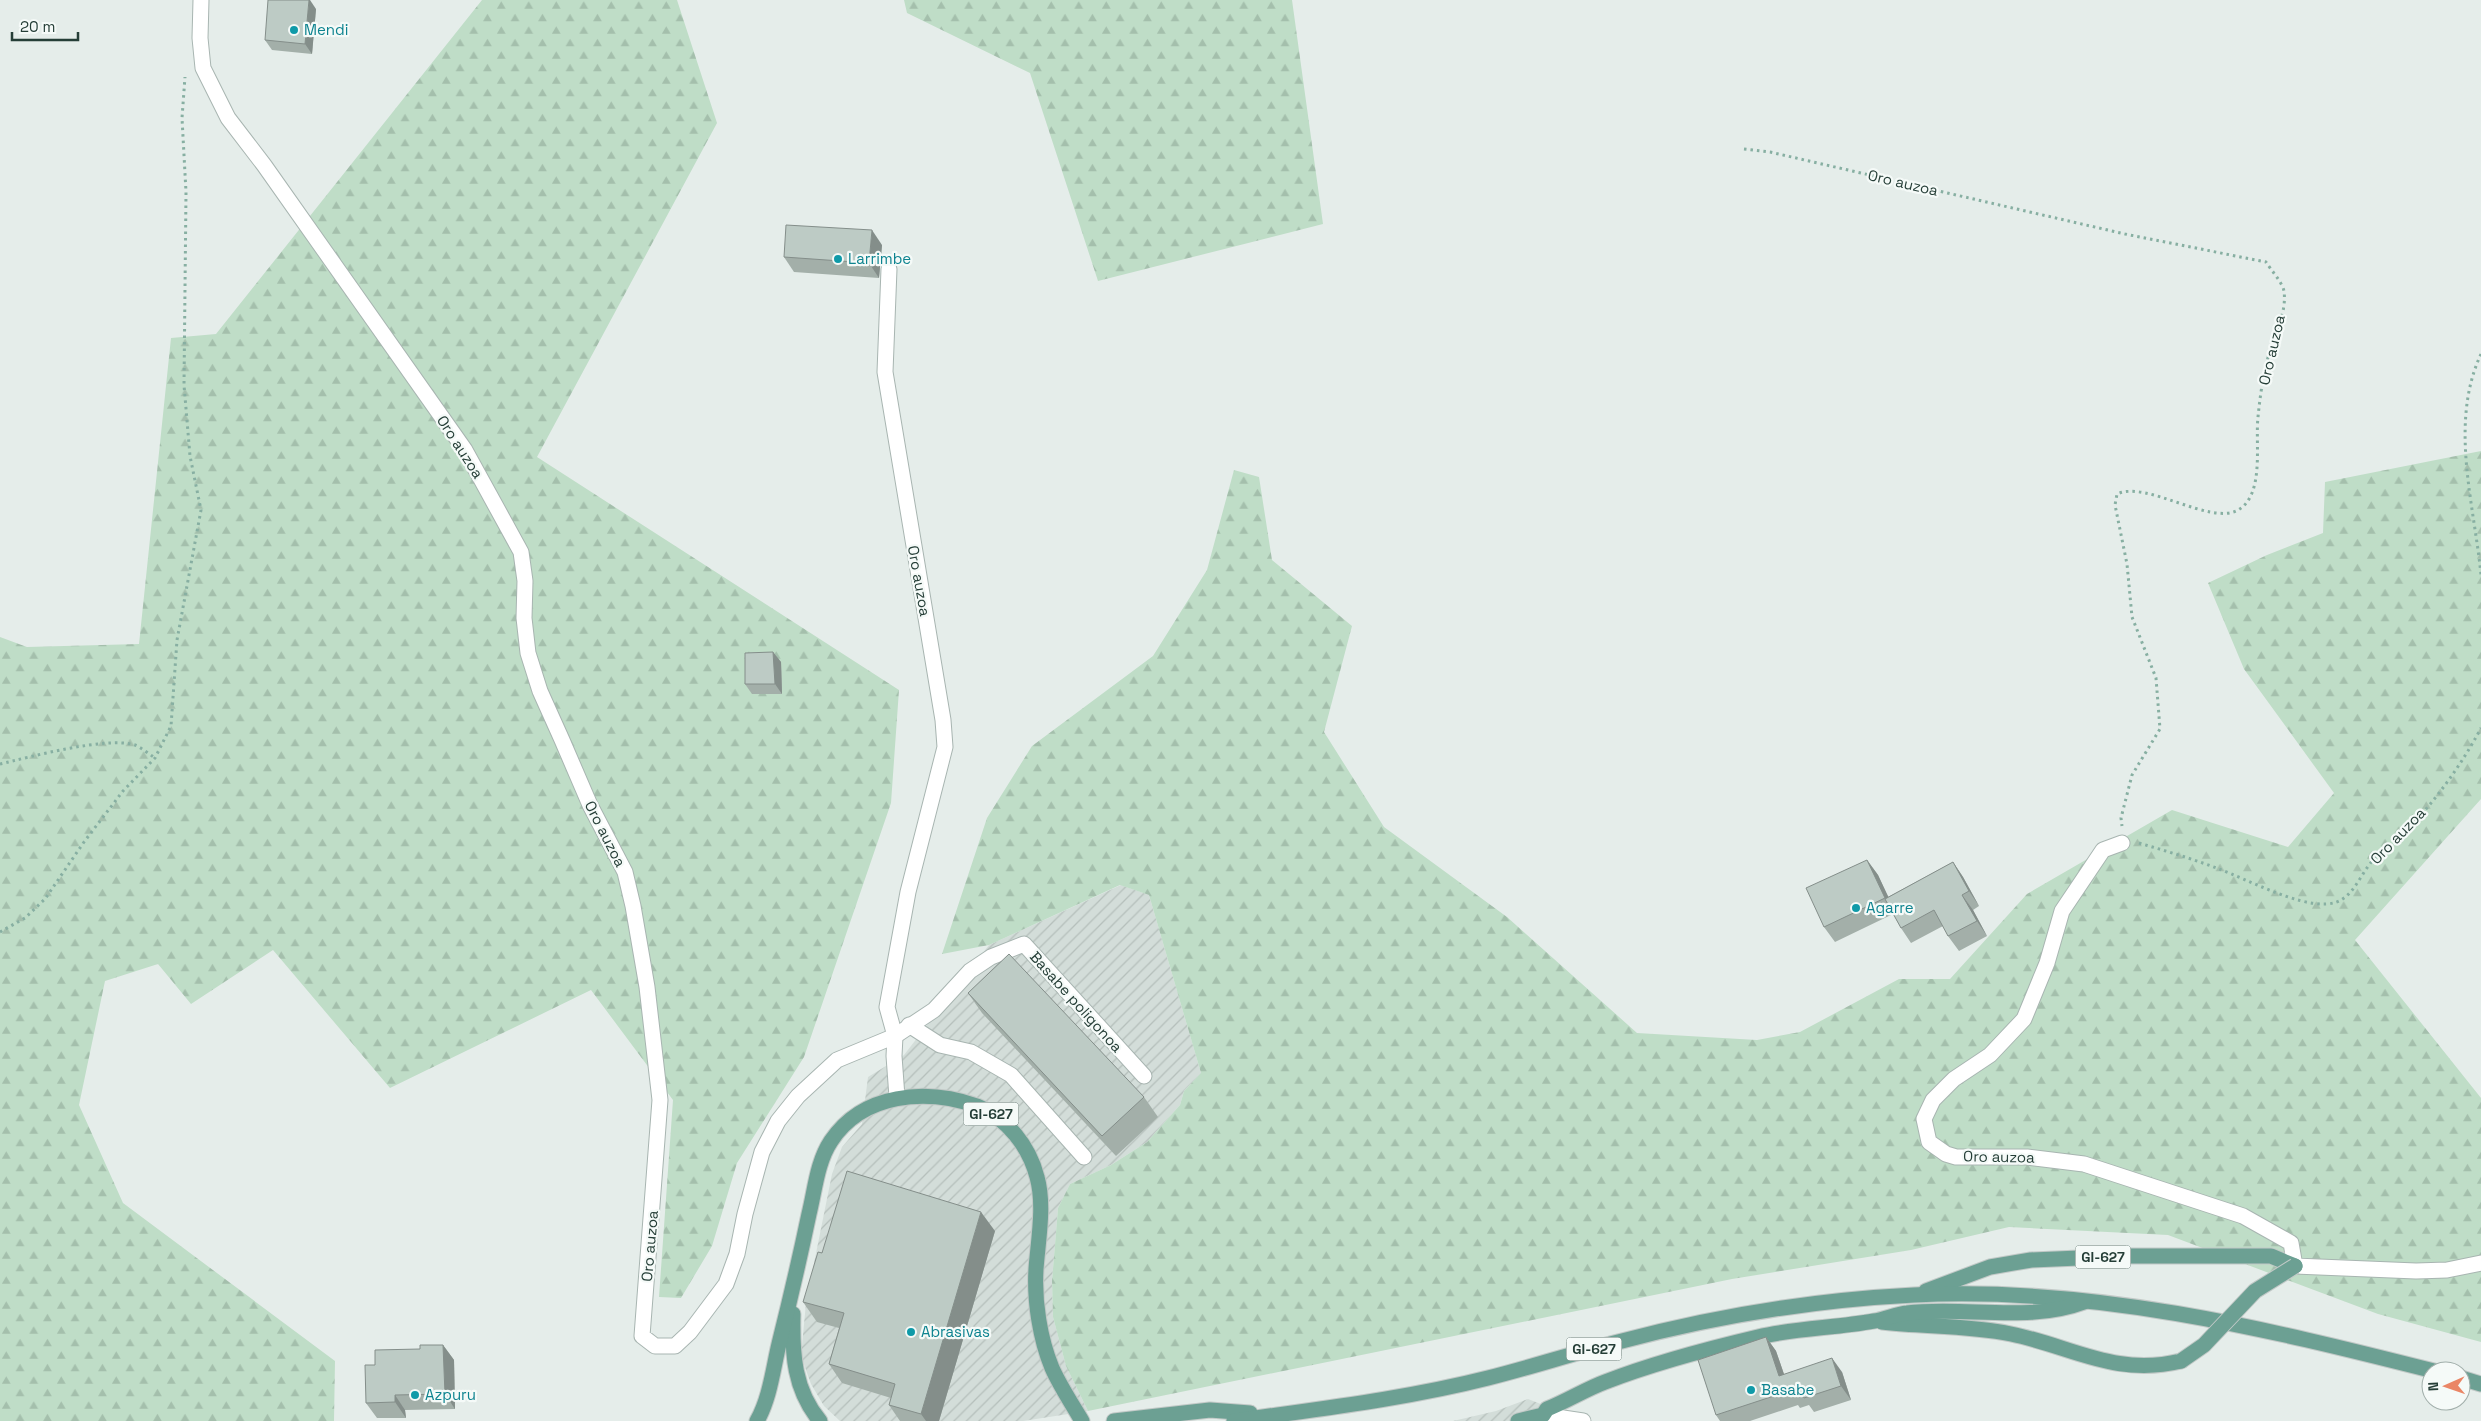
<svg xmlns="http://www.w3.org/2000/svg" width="2481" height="1421" viewBox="0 0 2481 1421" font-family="'Space Grotesk',sans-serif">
	<defs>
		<pattern id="industrial-furrows" width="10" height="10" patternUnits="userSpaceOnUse" patternTransform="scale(1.25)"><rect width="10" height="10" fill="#d3ddd9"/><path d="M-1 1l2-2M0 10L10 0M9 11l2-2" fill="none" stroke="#b5bfbb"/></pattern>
		<pattern id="forest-firs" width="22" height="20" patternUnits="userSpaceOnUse" patternTransform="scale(1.25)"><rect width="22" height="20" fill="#bfddc7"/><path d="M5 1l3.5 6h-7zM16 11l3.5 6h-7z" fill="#a4bfac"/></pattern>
	</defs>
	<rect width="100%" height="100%" fill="#e5edea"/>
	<g fill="url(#industrial-furrows)">
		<polygon points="1121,885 1149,895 1201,1073 1184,1091 1180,1105 1147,1142 1111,1165 1070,1184 1058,1208 1052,1281 1053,1317 1066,1366 1088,1411 1023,1421 840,1421 824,1406 811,1384 801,1356 806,1303 832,1174 842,1147 862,1124 868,1077 904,1055 989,945"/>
		<polygon points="1528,1399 1584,1421 1453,1421 1496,1411"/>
	</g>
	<g fill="url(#forest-firs)">
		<polygon points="482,0 677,0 717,123 537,457 899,690 891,803 804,1057 737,1163 712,1246 681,1298 659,1297 673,1100 591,990 390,1088 273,950 191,1004 158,964 105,981 79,1105 123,1203 335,1361 334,1421 0,1421 0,637 27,647 139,644 171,338 216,334"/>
		<polygon points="904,0 1292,0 1323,224 1098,281 1030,73 907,13"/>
		<polygon points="2481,451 2481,799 2355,940 2481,1098 2481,1342 2378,1314 2168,1235 2009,1227 1911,1250 1732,1279 1088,1411 1066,1366 1053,1317 1052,1281 1058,1208 1070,1184 1111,1165 1147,1142 1180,1105 1184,1091 1201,1073 1149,895 1120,885 989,945 942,954 987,818 1032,746 1153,656 1207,570 1234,470 1259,477 1272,560 1352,626 1324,732 1384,827 1507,917 1637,1033 1757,1040 1800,1032 1899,979 1950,979 2027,894 2172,810 2288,847 2334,793 2244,669 2208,583 2267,555 2323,533 2325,482"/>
	</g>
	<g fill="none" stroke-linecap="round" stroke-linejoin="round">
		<defs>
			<g id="minor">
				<polyline points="201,0 200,38 203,68 228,118 264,165 465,450 521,552 525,581 524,618 528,653 540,691 562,740 590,805 625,872 633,906 647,987 660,1100 642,1336 655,1346 675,1346 690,1332 726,1284 737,1254 745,1214 762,1152 778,1121 798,1096 837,1060 895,1036 934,1010 970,971 991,957 1024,944 1144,1076"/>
				<polyline points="889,269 885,372 943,720 945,747 908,892 887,1007 895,1036 894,1056 897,1097"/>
				<polyline points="2122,843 2103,850 2062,911 2047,963 2024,1019 1990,1055 1954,1079 1933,1100 1924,1119 1929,1142 1946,1154 1956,1157 2027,1157 2084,1164 2243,1216 2291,1243 2295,1266 2416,1271 2447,1270 2481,1263"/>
				<polyline points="909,1025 940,1045 971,1052 1011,1075 1084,1157"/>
				<polyline points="1543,1415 1583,1421"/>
			</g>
			<g id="major">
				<polyline points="1926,1291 1990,1267 2031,1260 2126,1256 2271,1256 2295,1266"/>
				<path d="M793,1314c-1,40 1,76 27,107"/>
				<path d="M1882,1322c43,5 86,3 129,12 60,12 104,43 170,27"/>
				<polyline points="2461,1378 2481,1384"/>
				<path d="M757,1421c13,-23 16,-52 22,-77 11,-44 21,-87 30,-130 6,-24 8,-52 22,-73 32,-48 95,-53 146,-35 30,12 52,40 60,71 8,28 1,64 -1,92 -2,32 4,70 16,99 8,18 20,36 30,53"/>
				<polyline points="1114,1421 1210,1410 1250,1413"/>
				<path d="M1234,1421c84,-12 171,-22 254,-43 44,-11 86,-25 130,-36 97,-26 196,-42 296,-47 177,-9 350,33 520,76"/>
				<path d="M1518,1421l25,-6 4,-6c20,-8 39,-20 58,-27 49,-19 102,-33 153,-45 38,-9 78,-9 116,-16 12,-2 22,-7 33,-8 58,-7 121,10 177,-11"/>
			</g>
		</defs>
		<use href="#minor" stroke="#a8b5b1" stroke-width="17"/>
		<use href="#major" stroke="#c2c9c7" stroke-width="17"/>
		<g stroke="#87afa2" stroke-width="3" stroke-dasharray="2.5 4" stroke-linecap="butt">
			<path d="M1744,149l26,3 355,82 141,28c5,8 16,20 18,29 3,23 -10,42 -15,63 -6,20 -9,43 -11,63 -3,26 7,78 -20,93 -28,16 -91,-30 -121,-16l-2,11 12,59 5,53 24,61 4,51 -28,46 -11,43 1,8"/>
			<path d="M2481,354c-32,69 -7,149 0,221"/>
			<path d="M0,764c30,-7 107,-28 135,-19 7,3 14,9 20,13"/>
			<path d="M2139,843c27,8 54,16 80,26 27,10 78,37 107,35 27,-1 32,-28 48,-45 10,-10 23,-19 34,-30 28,-29 54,-65 73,-101"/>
			<polyline points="0,932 25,918 45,899 84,842 123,791 155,758 171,726 177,640 201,510 190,456 184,385 186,192 182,118 185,77"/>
		</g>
		<use href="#minor" stroke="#fff" stroke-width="15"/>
		<use href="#major" stroke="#6ca093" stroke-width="15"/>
		<defs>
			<polyline id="major-bridge" points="2181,1361 2204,1345 2255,1291 2295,1266"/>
		</defs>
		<use href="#major-bridge" stroke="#c2c9c7" stroke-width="17" stroke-linecap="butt"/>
		<use href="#major-bridge" stroke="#6ca093" stroke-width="15"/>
	</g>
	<g fill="#a3afa9">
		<polygon points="316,9 312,54 272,50 265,40"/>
		<polygon points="882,245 879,278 794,272 784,257"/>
		<polygon points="773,652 781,662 782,694 752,694 745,684"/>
		<polygon points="1867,860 1878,875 1888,897 1953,862 1963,877 1979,906 1973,910 1987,936 1959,951 1948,936 1943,926 1911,943 1901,928 1893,914 1835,942 1824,927"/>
		<polygon points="968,993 1144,1097 1158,1117 1116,1156 982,1013"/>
		<polygon points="995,1231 939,1421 900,1421 889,1405 891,1398 842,1383 829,1364 839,1328 817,1322 803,1302 822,1253"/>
		<polygon points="1766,1337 1776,1351 1784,1374 1842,1372 1851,1400 1814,1412 1809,1405 1800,1408 1798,1405 1750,1421 1720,1421 1716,1415"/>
		<polygon points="443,1345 454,1360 455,1409 405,1410 406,1418 377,1418 366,1403 375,1365 420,1349"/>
	</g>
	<g fill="#848e8a">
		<polygon points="309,0 310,0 316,9 312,54 305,44"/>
		<polygon points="872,230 882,245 879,278 869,263"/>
		<polygon points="773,652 781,662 782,694 775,684"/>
		<polygon points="1867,860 1878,875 1896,913 1885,898"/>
		<polygon points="1953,862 1963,877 1979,906 1969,891"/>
		<polygon points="1962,895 1973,910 1987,936 1977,921"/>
		<polygon points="981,1212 995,1231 939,1421 926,1421 921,1414"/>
		<polygon points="1766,1337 1776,1351 1789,1389 1779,1376"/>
		<polygon points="443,1345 454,1360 455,1409 445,1394"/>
		<polygon points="1832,1358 1842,1372 1851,1400 1841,1386"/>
		<polygon points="395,1395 405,1410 406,1418 395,1402"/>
	</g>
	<g fill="#bdcbc5" stroke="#848e8a">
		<polygon points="268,0 309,0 305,44 265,40"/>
		<polygon points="786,225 872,230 869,263 784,257"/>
		<polygon points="773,652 775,684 745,684 745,653"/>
		<polygon points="1867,860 1885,898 1824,927 1806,888"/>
		<polygon points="1953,862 1969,891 1962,895 1977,921 1948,936 1934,910 1901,928 1885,899"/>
		<polygon points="1009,954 1144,1097 1102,1136 968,993"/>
		<polygon points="847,1171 981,1212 921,1414 889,1405 895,1384 829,1364 844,1313 803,1302 818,1252 822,1253"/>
		<polygon points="1766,1337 1779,1376 1832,1358 1841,1386 1804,1398 1802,1391 1790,1394 1789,1391 1716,1415 1698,1360"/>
		<polygon points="420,1345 443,1345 445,1394 395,1395 395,1402 366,1403 365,1365 375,1365 375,1350 420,1349"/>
	</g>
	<g fill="#0f9aa8" stroke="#f5faf8" stroke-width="2">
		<circle cx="294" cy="30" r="5"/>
		<circle cx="838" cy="259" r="5"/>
		<circle cx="1856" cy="908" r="5"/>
		<circle cx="911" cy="1332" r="5"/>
		<circle cx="1751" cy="1390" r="5"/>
		<circle cx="415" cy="1395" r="5"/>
	</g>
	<g text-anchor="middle" stroke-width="4.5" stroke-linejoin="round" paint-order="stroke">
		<g fill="#f5faf8" stroke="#637671" stroke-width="1">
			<rect x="963.5" y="1102.5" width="55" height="23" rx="4"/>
			<rect x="2075.5" y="1245.5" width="55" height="23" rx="4"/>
			<rect x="1566.5" y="1337.5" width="55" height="23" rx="4"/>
		</g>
		<g font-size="14" font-weight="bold" fill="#253e37">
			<text x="991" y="1119">GI-627</text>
			<text x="2103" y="1262">GI-627</text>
			<text x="1594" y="1354">GI-627</text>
		</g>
		<g font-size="15" fill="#0d838f" stroke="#f5faf8" text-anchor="start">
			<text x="304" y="35">Mendi</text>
			<text x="848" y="264">Larrimbe</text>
			<text x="1866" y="913">Agarre</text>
			<text x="921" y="1337">Abrasivas</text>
			<text x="1761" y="1395">Basabe</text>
			<text x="425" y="1400">Azpuru</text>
		</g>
		<g font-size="15" fill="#253e37" stroke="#f5faf8">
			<text transform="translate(1903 183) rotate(13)" y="5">Oro auzoa</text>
			<text transform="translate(2272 350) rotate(-77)" y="5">Oro auzoa</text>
			<text transform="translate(460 447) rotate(57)" y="5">Oro auzoa</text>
			<text transform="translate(919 581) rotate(80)" y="5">Oro auzoa</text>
			<text transform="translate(605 834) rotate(63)" y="5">Oro auzoa</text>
			<text transform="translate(2398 836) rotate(-46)" y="5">Oro auzoa</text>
			<text transform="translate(1076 1002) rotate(48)" y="5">Basabe poligonoa</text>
			<text transform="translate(1999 1157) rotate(1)" y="5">Oro auzoa</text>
			<text transform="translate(650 1246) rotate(-85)" y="5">Oro auzoa</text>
		</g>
	</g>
	<g transform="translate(2446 1386) rotate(268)"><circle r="24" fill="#f5faf8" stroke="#a2afab"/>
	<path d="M0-4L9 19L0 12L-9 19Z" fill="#ea8666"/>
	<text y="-8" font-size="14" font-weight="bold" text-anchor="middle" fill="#253e37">N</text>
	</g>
	<path d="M12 32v8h66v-8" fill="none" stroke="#253e37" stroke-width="2.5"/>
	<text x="20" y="32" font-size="15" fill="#253e37" stroke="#f5faf8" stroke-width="4" paint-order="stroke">20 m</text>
</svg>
